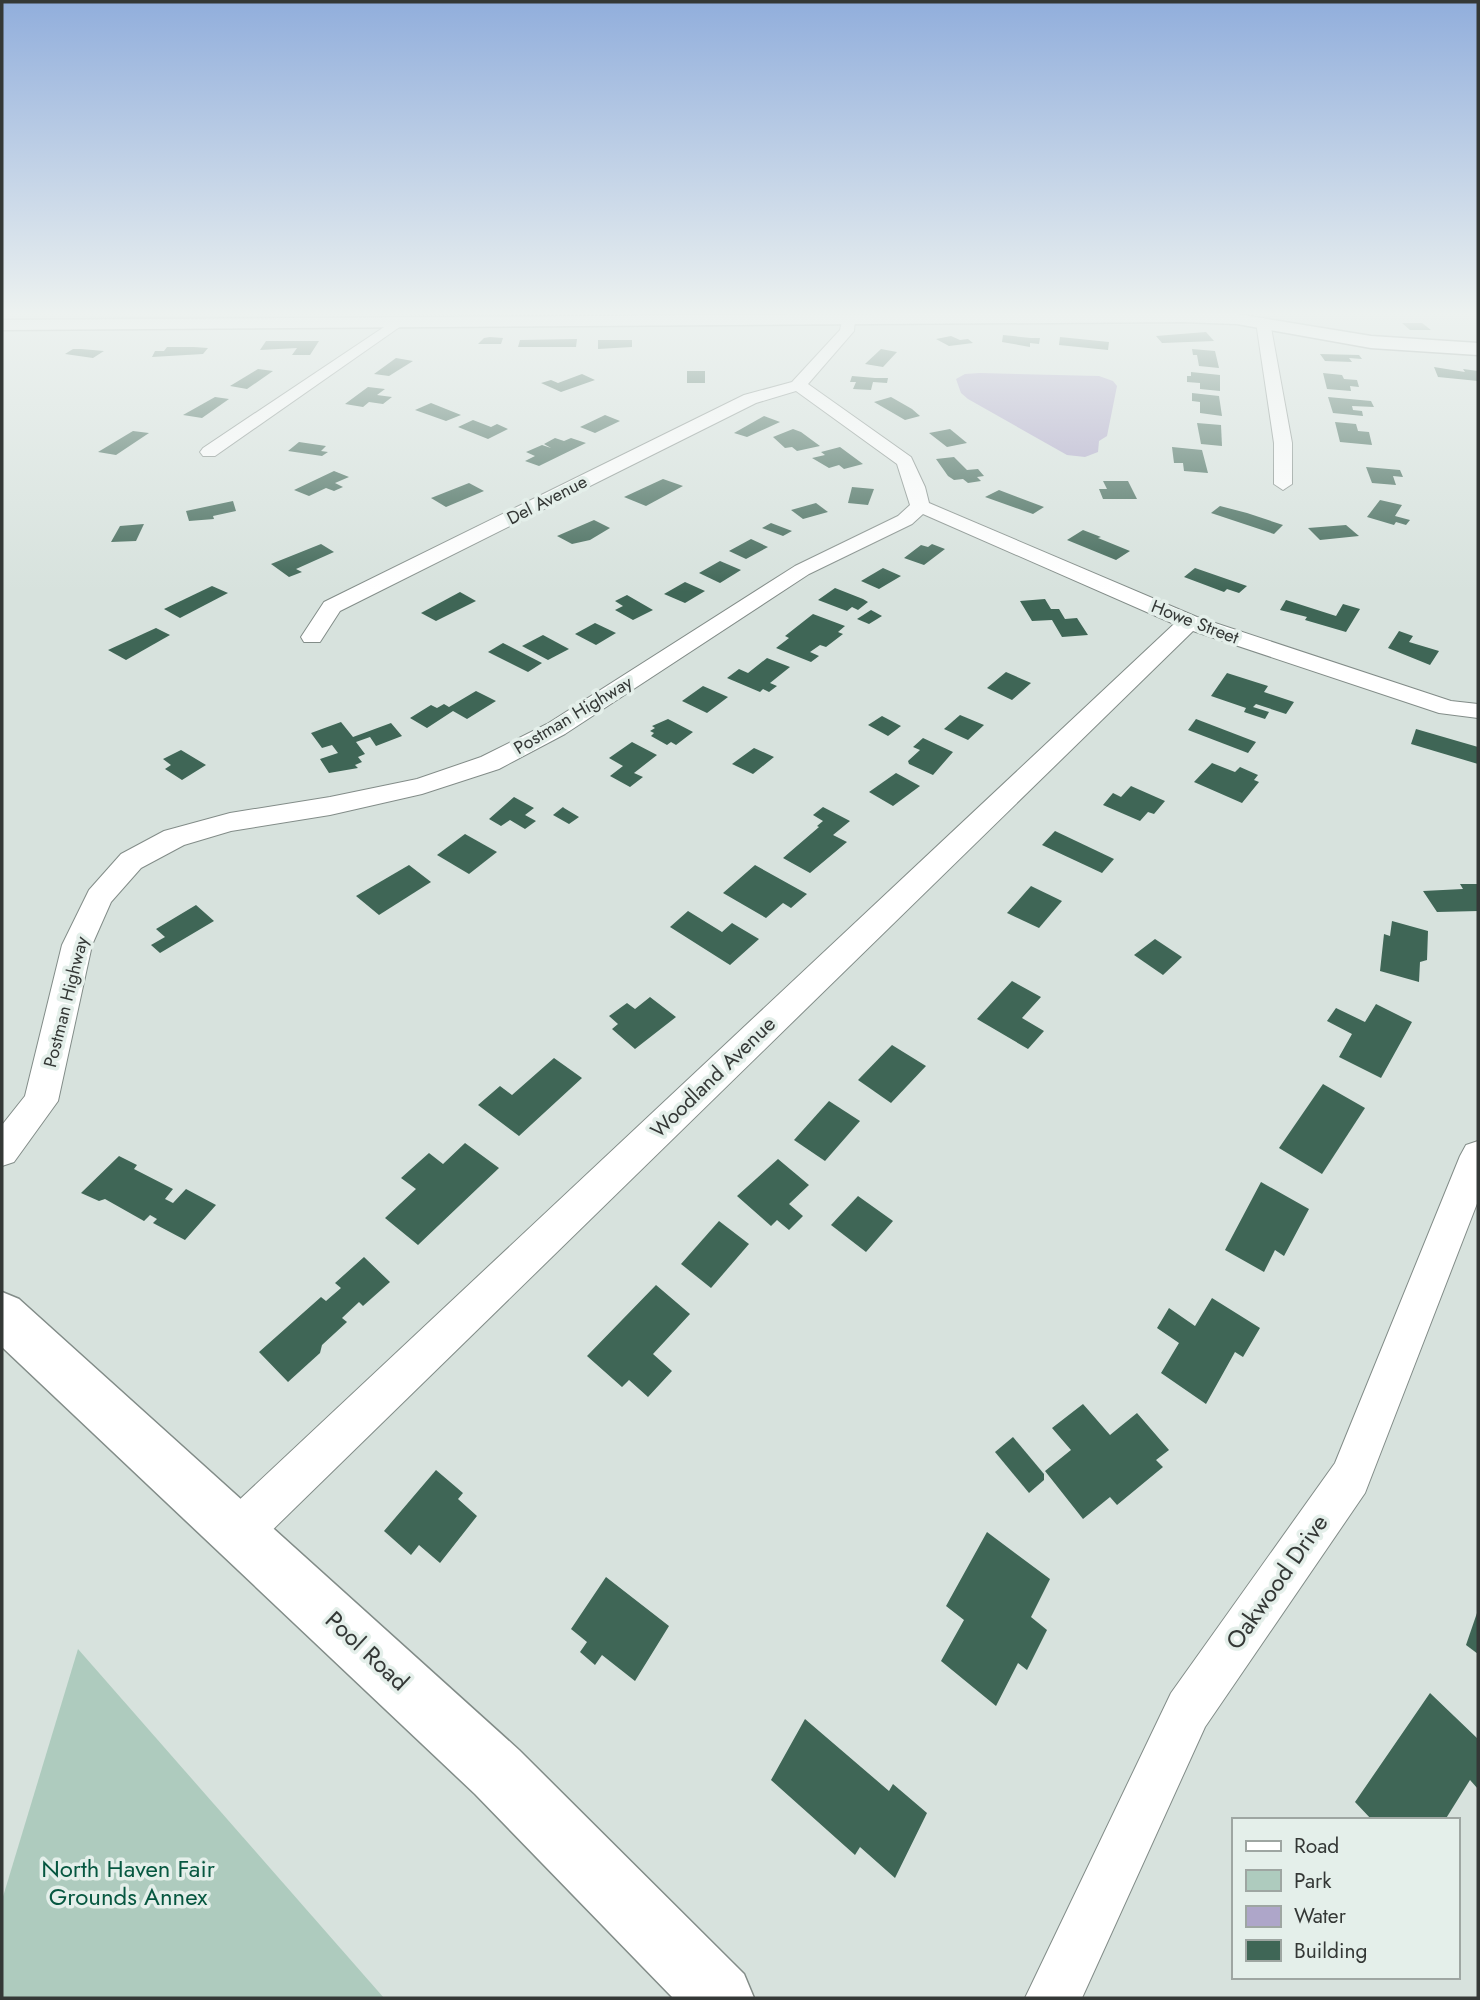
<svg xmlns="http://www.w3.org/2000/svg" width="1480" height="2000" viewBox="0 0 1480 2000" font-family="Jost,sans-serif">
	<rect width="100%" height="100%" fill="#d7e2dd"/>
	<polygon fill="#aecbbe" points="78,1649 384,1998 2,1998 2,1900"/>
	<polygon fill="#aea6c9" points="980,373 1099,376 1113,381 1117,386 1107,436 1099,441 1098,452 1085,457 1067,455 968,399 961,393 956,379 965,374"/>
	<g fill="#3f6656">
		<polygon points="1402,323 1422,323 1431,330 1410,330"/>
		<polygon points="1206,332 1214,341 1162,343 1156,336"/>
		<polygon points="1003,335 1031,338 1040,338 1039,344 1030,343 1030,347 1002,342"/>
		<polygon points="951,336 960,340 968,339 973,343 949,346 936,339"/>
		<polygon points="1060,337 1109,342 1108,350 1059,345"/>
		<polygon points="484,338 490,337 503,338 501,344 478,344"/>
		<polygon points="577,339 576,347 518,347 520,340"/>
		<polygon points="598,340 632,340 632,347 598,349"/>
		<polygon points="266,341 319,341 310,355 292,355 297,348 260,350"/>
		<polygon points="167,347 194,347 208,348 203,354 152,357 155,351 164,351"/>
		<polygon points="73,349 81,349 104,351 93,358 65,354"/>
		<polygon points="881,349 897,352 883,367 865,364"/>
		<polygon points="1192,349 1215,351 1219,368 1199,366 1197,355 1193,355"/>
		<polygon points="1320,354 1359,355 1362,359 1349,358 1352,362 1325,361"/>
		<polygon points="396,358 413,361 389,376 374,374"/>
		<polygon points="1434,367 1465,372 1463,369 1478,371 1478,381 1438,377"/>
		<polygon points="258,369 273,371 247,389 230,386"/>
		<rect x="687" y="371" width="18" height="12"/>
		<polygon points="1191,372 1220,375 1220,391 1200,389 1200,383 1187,382 1187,376 1191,376"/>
		<polygon points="1323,373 1342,375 1344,379 1357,380 1359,387 1350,386 1351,391 1327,389"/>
		<polygon points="582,374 595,380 561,392 541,383 551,380 558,383"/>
		<polygon points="852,376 875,378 888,378 887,383 873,382 871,390 853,389 856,382 850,382"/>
		<polygon points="368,387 385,389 377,395 392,397 383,404 369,402 363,407 345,404"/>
		<polygon points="1192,393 1219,396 1222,416 1200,413 1200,402 1192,401"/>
		<polygon points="215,397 229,399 202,418 183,415"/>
		<polygon points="891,397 912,409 920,416 905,420 874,402"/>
		<polygon points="1328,397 1371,401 1374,407 1352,406 1353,410 1362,411 1363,416 1333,413"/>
		<polygon points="431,403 461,415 446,421 415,410"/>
		<polygon points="605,415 620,421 595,433 580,427"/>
		<polygon points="764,416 780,422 747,437 734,433"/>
		<polygon points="473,420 491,427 497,424 508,429 488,439 458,427"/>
		<polygon points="1335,422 1356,424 1358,431 1369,432 1372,445 1340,442"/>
		<polygon points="1197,423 1221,425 1222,446 1201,444"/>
		<polygon points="793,429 801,432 820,446 797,451 792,447 785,448 773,437"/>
		<polygon points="950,429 967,443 947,447 929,433"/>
		<polygon points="133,431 149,433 116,455 98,452"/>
		<polygon points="555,438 564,441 571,438 586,443 539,466 525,461 535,456 526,452 542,445 551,448 544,444"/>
		<polygon points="299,442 326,446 321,451 328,452 322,456 288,451"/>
		<polygon points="840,447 863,464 844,469 839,465 829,468 812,458 825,455 821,452"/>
		<polygon points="1172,447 1202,450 1208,473 1184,471 1183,463 1174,463"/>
		<polygon points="954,457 967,470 978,469 984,476 977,477 981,481 968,483 963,479 954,480 948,476 936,459"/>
		<polygon points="1366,467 1400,470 1403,477 1393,476 1396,485 1372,483"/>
		<polygon points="334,471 349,477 335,483 343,487 334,491 326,488 309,496 294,490"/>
		<polygon points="663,479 683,486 646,506 624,497"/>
		<polygon points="1103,481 1128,481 1137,499 1103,499 1099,489 1107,489"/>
		<polygon points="469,483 484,491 446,507 431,498"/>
		<polygon points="852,487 874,489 868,505 848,503"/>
		<polygon points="999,490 1044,507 1033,514 985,497"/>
		<polygon points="1380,500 1402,505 1395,516 1410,520 1406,525 1396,522 1394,525 1367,517"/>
		<polygon points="233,501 236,511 213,516 214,519 189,521 186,511"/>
		<polygon points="816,503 828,512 803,519 791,510"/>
		<polygon points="1220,506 1247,513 1283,525 1274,534 1211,513"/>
		<polygon points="594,520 610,528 590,540 572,544 557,536"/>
		<polygon points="771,523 792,531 783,536 762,528"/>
		<polygon points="144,524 136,541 111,542 120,526"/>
		<polygon points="1346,525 1359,536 1320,540 1308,528"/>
		<polygon points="1083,530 1101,537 1098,538 1130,551 1116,560 1067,540"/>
		<polygon points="751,539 768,547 746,559 729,551"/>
		<polygon points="321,544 334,552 296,569 302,572 289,577 271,564"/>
		<polygon points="932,544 945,549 924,565 904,558 921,545 928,547"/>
		<polygon points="720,561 741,570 720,583 699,573"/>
		<polygon points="883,568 901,576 879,589 861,581"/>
		<polygon points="1195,568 1247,586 1239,593 1227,589 1224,592 1184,577"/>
		<polygon points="685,582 705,591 685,603 664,594"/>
		<polygon points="212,586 228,593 180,618 164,609"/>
		<polygon points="835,588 863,599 868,602 858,610 852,607 847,611 818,600"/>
		<polygon points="460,592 476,601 436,621 421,613"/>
		<polygon points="627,595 653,610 633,620 615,610 623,606 615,601"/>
		<polygon points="1045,599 1051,609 1059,609 1065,619 1077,618 1088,635 1062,637 1052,620 1032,621 1020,601"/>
		<polygon points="1286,600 1336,616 1343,604 1360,609 1346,632 1305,620 1307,617 1280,610"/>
		<polygon points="871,610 882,616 869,624 857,619"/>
		<polygon points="813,614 845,626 838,632 843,634 826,647 820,645 810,652 819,656 811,662 776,648 789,638 785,636"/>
		<polygon points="595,623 616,633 596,645 575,634"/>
		<polygon points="156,628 170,635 126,660 108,650"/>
		<polygon points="1399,631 1413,636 1409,642 1439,651 1430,665 1388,648"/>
		<polygon points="543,635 569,649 548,660 522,646"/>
		<polygon points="503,643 542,663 528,672 488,652"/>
		<polygon points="767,658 790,667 770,683 777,686 769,692 763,689 760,692 727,678 739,669 748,673"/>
		<polygon points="1006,672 1031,683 1012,700 987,688"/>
		<polygon points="1227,673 1268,686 1264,692 1294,702 1286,714 1256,704 1253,707 1269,712 1265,719 1244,712 1246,708 1211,696"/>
		<polygon points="703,686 728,697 707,713 682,701"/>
		<polygon points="476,691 496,701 467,719 453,711 427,728 410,718 431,705 437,708 444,704 449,707"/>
		<polygon points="960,715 984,725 968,740 944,729"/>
		<polygon points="882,716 901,726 888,736 868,725"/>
		<polygon points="668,719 693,732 676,745 671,742 667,745 651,736 654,733 650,731 655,728 652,726"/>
		<polygon points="1196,719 1256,742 1248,753 1188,730"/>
		<polygon points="341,722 353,737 391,723 402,736 376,746 370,737 356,742 365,754 358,757 362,762 355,765 358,768 329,773 320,759 338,753 332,745 322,748 311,733"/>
		<polygon points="1416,729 1478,747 1478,764 1411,744"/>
		<polygon points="923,738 953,752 933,775 909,764 908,761 920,750 913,747"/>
		<polygon points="632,742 657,755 634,773 643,777 630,787 610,776 623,766 609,758"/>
		<polygon points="754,748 774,757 753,774 732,764"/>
		<polygon points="181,750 206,765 182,780 165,769 171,765 163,759"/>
		<polygon points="1212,763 1235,772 1240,767 1258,775 1254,780 1259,782 1242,803 1194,782"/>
		<polygon points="896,773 920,786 893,806 869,792"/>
		<polygon points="1131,786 1165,801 1154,814 1148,812 1140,821 1103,805 1113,793 1121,797"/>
		<polygon points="514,797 534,808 525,815 536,821 525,829 510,820 501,826 489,819"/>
		<polygon points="563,807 564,808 579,817 569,824 553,815"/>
		<polygon points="823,807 850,821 833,835 847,842 810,873 783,858 819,827 817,826 823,821 813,815"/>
		<polygon points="1055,831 1114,859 1102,873 1042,845"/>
		<polygon points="465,834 497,852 469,874 437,855"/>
		<polygon points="409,865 431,882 379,915 356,896"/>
		<polygon points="755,865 807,894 791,908 783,903 766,918 723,893"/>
		<polygon points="1460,884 1478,884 1478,911 1437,912 1423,891 1463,889"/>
		<polygon points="1031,886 1062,901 1039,928 1007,913"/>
		<polygon points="196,905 214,921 160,953 151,945 165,937 156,929"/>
		<polygon points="688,911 722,932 732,923 759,939 730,965 670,927"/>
		<polygon points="1392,921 1428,931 1427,960 1420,962 1419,982 1380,971 1384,934 1390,936"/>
		<polygon points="1155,939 1182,957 1163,975 1134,955"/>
		<polygon points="1012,981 1041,997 1022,1018 1044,1031 1028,1049 977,1019"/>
		<polygon points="650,997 676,1017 635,1049 612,1029 618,1024 609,1016 627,1003 635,1009"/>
		<polygon points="1376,1004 1412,1022 1381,1078 1339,1057 1352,1034 1327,1021 1336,1008 1365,1022"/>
		<polygon points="892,1045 926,1066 891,1103 858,1080"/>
		<polygon points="554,1058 582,1078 519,1136 478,1105 500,1086 512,1095"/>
		<polygon points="1323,1084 1365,1108 1322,1174 1279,1148"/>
		<polygon points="829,1101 860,1121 825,1161 794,1140"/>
		<polygon points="465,1143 499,1168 418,1245 385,1218 416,1189 401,1178 429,1153 443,1164"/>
		<polygon points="119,1156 137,1165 134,1169 173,1189 165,1199 173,1203 186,1189 216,1205 185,1240 153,1223 157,1219 150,1215 144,1221 105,1199 99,1201 81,1193"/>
		<polygon points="778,1159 809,1185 789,1204 803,1216 789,1230 777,1220 771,1226 737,1196"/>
		<polygon points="1261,1182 1309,1209 1284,1256 1275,1250 1264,1272 1225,1250"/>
		<polygon points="858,1196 893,1221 866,1252 831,1225"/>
		<polygon points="719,1221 749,1244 711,1288 681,1264"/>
		<polygon points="364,1257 390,1282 363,1306 359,1302 342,1318 347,1322 322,1345 320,1353 288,1382 259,1352 321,1297 326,1301 341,1288 335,1283"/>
		<polygon points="656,1285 690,1314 653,1354 672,1371 648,1397 629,1380 622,1387 587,1356"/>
		<polygon points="1212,1298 1260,1328 1243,1357 1235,1352 1206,1404 1161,1373 1179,1343 1157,1328 1169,1308 1195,1326"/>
		<polygon points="1083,1404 1110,1435 1137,1413 1169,1450 1156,1460 1163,1467 1117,1505 1110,1497 1083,1519 1045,1471 1071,1450 1052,1428"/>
		<polygon points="1013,1437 1044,1474 1044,1480 1029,1493 995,1452"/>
		<polygon points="436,1470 463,1493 458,1499 477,1516 440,1563 419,1545 411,1555 384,1531"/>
		<polygon points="987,1532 1050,1579 1031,1617 1047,1630 1027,1670 1018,1663 996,1706 941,1661 964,1620 946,1606"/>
		<polygon points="606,1577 669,1626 635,1681 602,1655 595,1665 580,1652 587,1642 571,1629"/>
		<polygon points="1478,1610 1478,1654 1466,1645"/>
		<polygon points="1430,1693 1478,1739 1478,1789 1470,1780 1445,1820 1372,1820 1355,1802"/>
		<polygon points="805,1719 889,1791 893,1784 927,1813 895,1878 860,1847 855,1855 771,1780"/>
	</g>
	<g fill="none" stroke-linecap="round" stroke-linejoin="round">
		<defs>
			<g id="minor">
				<polygon points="848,316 855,320 854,331 808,384 911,457 925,487 929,503 1197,617 1451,701 1478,704 1478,718 1439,713 1193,631 254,1548 238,1554 222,1548 216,1532 222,1516 1174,624 923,514 912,524 809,574 565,734 499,769 422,794 330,815 231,831 184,845 141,868 111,902 92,945 58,1101 14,1162 2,1166 2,1125 25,1096 62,945 89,890 121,854 164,831 230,813 330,797 417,779 481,757 547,724 795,566 898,516 910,505 897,464 796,391 756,403 340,611 320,642 304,642 301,637 324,602 744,395 792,382 840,330 843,317"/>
				<polygon points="1263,318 1270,322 1292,443 1292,484 1283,490 1274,484 1274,443 1256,322"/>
				<polygon points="396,319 403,323 401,326 215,456 203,456 200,452 203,448"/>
				<polygon points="1478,1141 1478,1201 1365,1493 1205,1727 1082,1998 1025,1998 1171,1693 1335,1463 1460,1156 1466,1145"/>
			</g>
			<g id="tertiary">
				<polygon points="1193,312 1237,314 1371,336 1478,343 1478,355 1371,348 1237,324 1183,322 2,330 2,320"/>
				<polygon points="2,1292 19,1299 519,1750 744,1974 754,1998 673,1998 475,1794 2,1347"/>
			</g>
		</defs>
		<use href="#minor" stroke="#828c88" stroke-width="2"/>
		<use href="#tertiary" stroke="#828c88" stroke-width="3"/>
		<use href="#minor" fill="#fff" fill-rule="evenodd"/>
		<use href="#tertiary" fill="#fff" fill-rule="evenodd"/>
	</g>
	<linearGradient id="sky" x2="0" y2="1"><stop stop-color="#91aedc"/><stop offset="0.53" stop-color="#edf2f0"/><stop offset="1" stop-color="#edf2f0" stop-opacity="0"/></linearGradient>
	<rect width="1480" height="592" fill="url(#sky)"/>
	<g text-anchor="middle" stroke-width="7" stroke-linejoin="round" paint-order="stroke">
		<g font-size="18" fill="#343836" stroke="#e4efea">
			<text transform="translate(547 500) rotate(-27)" y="6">Del Avenue</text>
			<text transform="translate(1195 622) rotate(21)" y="6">Howe Street</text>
			<text transform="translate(573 715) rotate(-31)" y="6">Postman Highway</text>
			<text transform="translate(66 1002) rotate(-76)" y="6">Postman Highway</text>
		</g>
		<g font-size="21" fill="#343836" stroke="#e4efea">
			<text transform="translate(713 1077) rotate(-44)" y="7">Woodland Avenue</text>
		</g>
		<g font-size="24" fill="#343836" stroke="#e4efea">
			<text transform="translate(1277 1582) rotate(-55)" y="8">Oakwood Drive</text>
			<text transform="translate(367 1651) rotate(43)" y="8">Pool Road</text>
		</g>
		<g font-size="24" fill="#065740" stroke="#e4efea">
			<text x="128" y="1877">North Haven Fair<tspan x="128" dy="28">Grounds Annex</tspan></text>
		</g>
	</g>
	<rect width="1480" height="2000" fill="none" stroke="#343836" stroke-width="7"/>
	<rect x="1232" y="1818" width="228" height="161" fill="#e4efea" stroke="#9ea6a2" stroke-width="2"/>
	<rect x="1246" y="1841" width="35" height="10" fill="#ffffff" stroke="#9ea6a2" stroke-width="2"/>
	<text x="1294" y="1853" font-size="21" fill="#343836">Road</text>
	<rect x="1246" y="1870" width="35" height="21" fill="#aecbbe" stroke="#9ea6a2" stroke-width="2"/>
	<text x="1294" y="1888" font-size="21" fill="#343836">Park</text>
	<rect x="1246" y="1906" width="35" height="21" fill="#aea6c9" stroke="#9ea6a2" stroke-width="2"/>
	<text x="1294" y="1923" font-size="21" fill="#343836">Water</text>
	<rect x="1246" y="1940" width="35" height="21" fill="#3f6656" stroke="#9ea6a2" stroke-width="2"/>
	<text x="1294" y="1958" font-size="21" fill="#343836">Building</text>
</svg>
